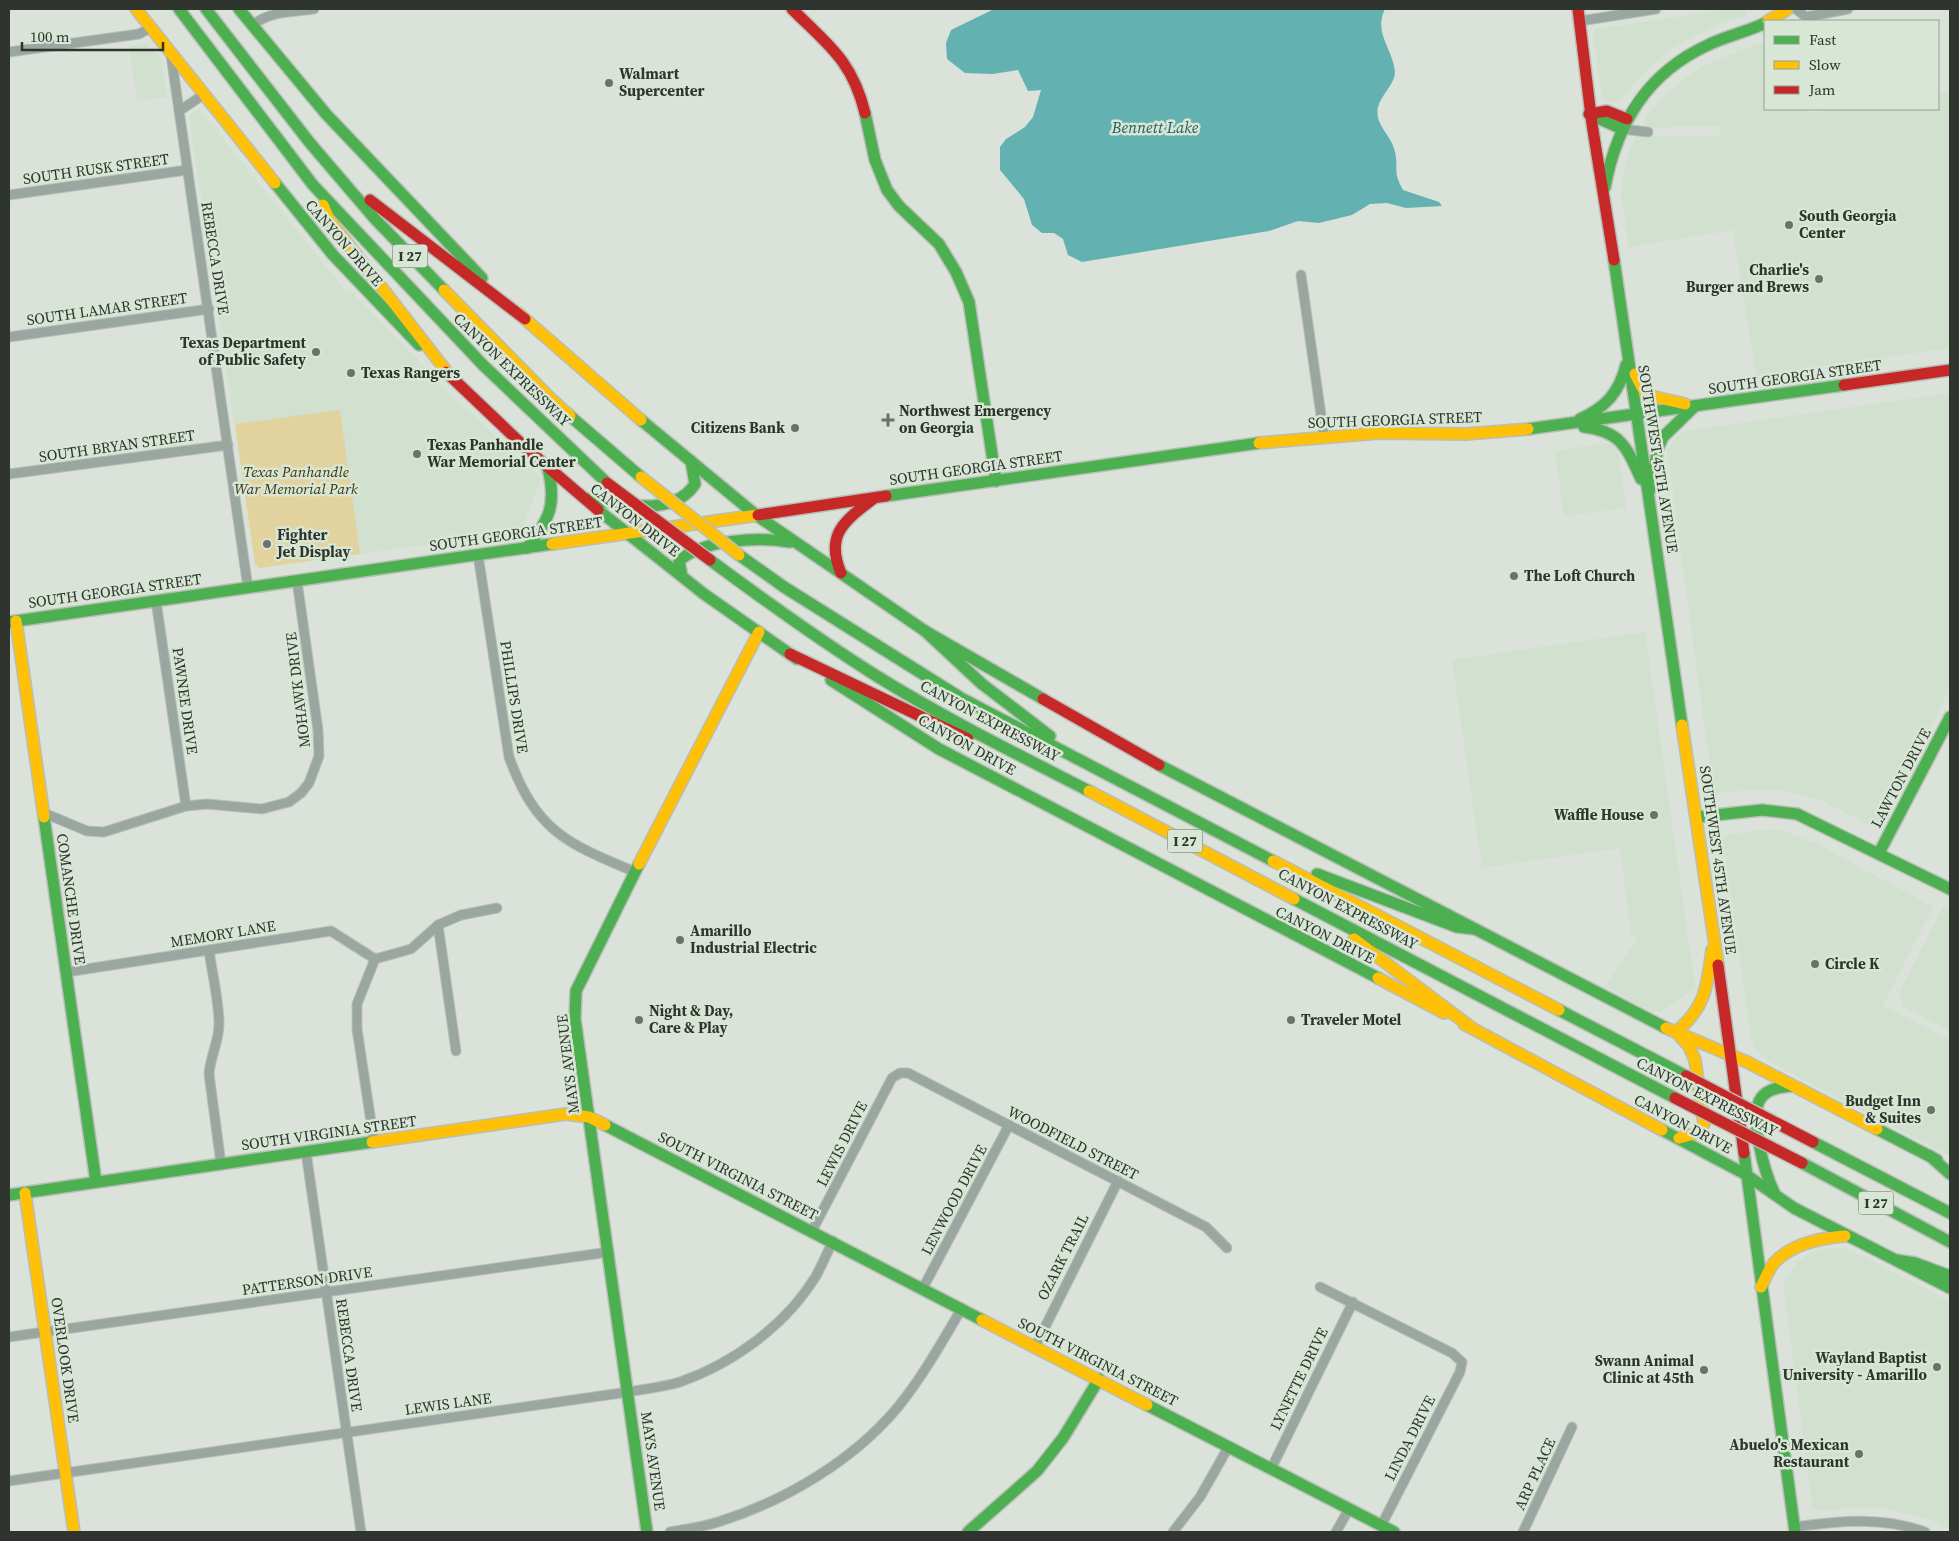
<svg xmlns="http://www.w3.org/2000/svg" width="1959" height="1541" viewBox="0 0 1959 1541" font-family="'Source Serif 4',serif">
	<rect width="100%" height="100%" fill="#dae2d9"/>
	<g fill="#d1e0cf">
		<polygon points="1730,9 1746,9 1747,16 1717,25 1671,48 1635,81 1620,101 1606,102 1602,96 1593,33 1596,29"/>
		<polygon points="1765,41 1765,109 1807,109 1808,113 1836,109 1938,109 1938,94 1950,92 1950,348 1756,376 1733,230 1629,247 1621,192 1628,155 1636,136 1720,136 1719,125 1649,128 1644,123 1648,114 1668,93 1692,73 1711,62"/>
		<polygon points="146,43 161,60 167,97 137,101 129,46"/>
		<polygon points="199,109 347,293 353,293 449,393 541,479 521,531 259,568 255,564 189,115"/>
		<polygon points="1950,393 1950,688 1882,821 1869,825 1821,800 1787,791 1766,789 1716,793 1706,738 1667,449 1678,436 1686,431"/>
		<polygon points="1607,443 1618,451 1626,508 1564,516 1555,451"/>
		<polygon points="1645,632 1695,988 1661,1011 1652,1012 1605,986 1637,938 1631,934 1620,848 1482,868 1452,660"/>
		<polygon points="1771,829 1786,832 1817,844 1933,907 1883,1006 1950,1040 1950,1156 1768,1061 1757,1049 1751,1036 1723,839 1726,835"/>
		<polygon points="1944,905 1950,909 1950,1031 1903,1006 1899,993"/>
		<polygon points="1832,1248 1844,1248 1869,1259 1950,1302 1950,1529 1929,1519 1888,1509 1858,1507 1818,1511 1813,1509 1784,1290 1785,1280 1799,1260 1818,1249"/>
	</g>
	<polygon fill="#e2d39e" points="340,410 360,554 259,568 255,564 235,424"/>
	<path fill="#63b2b1" d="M999,9h386c-12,24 8,40 10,63 0,12 -14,23 -17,35 -4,18 14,28 17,45 4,19 -3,18 8,38l36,12 3,4 -36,2 -19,-5 -17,1 -18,11 -33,8 -21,-2 -29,10 -187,31 -14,-7 -5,-16 -9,-6h-12l-10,-8 -8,-26 -24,-29v-23l6,-8 19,-12 8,-10 8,-27 -13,1 -10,-21 -25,4 -28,-1 -18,-14 -1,-16 5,-13 41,-20z"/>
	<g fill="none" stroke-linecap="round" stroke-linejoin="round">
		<defs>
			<g id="street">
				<polyline points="1796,9 1806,17 1848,9"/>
				<polyline points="1580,21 1656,9"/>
				<path d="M252,26c16,-15 41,-14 62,-17"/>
				<polyline points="9,52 139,34 150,28"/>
				<polyline points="171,55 248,588"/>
				<polyline points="179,111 203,95"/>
				<polyline points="1622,129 1648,132"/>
				<polyline points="9,195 187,170"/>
				<polyline points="1301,275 1324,436"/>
				<polyline points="9,337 209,309"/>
				<polyline points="9,474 228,445"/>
				<path d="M478,555l31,202c27,74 57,86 126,115"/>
				<polyline points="156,601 186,806"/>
				<polyline points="44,813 87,831 104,832 186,806 207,804 262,809 289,802 301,793 309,783 319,756 318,730 297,581"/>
				<polyline points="438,925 456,1051"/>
				<path d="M209,950c3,24 10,50 10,74 0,18 -9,33 -10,50l12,90"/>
				<polyline points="375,959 411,949 438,925 461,915 497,908"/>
				<polyline points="67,972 331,931 375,959 357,1004 357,1029 374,1142"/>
				<polyline points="306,1152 361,1532"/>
				<polyline points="812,1231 892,1078 900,1073 908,1073 1206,1227 1227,1248"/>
				<polyline points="1320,1287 1452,1353 1462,1362 1460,1372 1381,1526"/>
				<polyline points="923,1288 1009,1125"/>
				<polyline points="9,1337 609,1252"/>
				<polyline points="1035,1347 1118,1181"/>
				<polyline points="1271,1469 1353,1302"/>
				<path d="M9,1481l619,-89c17,-3 36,-5 52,-10 54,-19 106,-57 136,-106 6,-11 11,-23 17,-35"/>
				<path d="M1794,1527c45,-6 87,-11 131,5"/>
				<path d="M670,1532c16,-3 33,-5 48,-10 67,-21 135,-61 180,-115 25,-31 44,-65 64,-99"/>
				<polyline points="1173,1532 1200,1497 1229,1446"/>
				<polyline points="1336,1532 1349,1509"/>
				<polyline points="1523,1532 1572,1427"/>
			</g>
			<g id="fast">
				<polyline points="179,9 313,185 483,365 607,483"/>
				<polyline points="206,9 310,143 375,219 444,290"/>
				<polyline points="239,9 326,114 482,278"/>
				<polyline points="865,113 875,160 887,190 899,206 939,244 956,272 969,302 996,481"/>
				<polyline points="1589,114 1622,129"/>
				<polyline points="275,183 333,255 419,345"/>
				<path d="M1605,187c12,-64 42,-114 103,-142 18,-9 39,-13 57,-22"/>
				<polyline points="1614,260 1682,725"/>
				<polyline points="570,416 641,477"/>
				<path d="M1580,419c26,-12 39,-26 46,-54"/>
				<polyline points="641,420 756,515 925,631 1043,699"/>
				<path d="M1584,427c37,4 43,21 57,52"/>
				<polyline points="1528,429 1844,385"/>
				<polyline points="1650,490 1658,448 1663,437 1695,406"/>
				<polyline points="886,496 1259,443"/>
				<path d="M587,499c32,5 86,19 108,-15l-4,-23"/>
				<polyline points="598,510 704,594 797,659"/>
				<path d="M527,548c22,-28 30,-43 21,-79"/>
				<polyline points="739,555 784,587 961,698 1273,861"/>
				<path d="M710,560c54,40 108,79 165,115 69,43 142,79 214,116"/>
				<path d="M682,576l-3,-15c24,-22 80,-24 111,-19"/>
				<polyline points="9,622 552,544"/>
				<polyline points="925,631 982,684 1050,736"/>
				<polyline points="831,680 939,749 1378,978"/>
				<polyline points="1159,765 1666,1028"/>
				<polyline points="44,817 96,1182"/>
				<polyline points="1697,817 1762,810 1797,814 1950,889"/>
				<polyline points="1879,853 1950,717"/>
				<polyline points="639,864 576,991 575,1019 647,1532"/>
				<polyline points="1317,874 1457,927 1475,929"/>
				<polyline points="1294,899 1675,1098"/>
				<polyline points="1559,1010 1686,1076"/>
				<polyline points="605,1125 982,1320"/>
				<polyline points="1877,1129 1937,1160"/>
				<polyline points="1662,1130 1745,1174 1794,1208 1950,1288"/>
				<polyline points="1813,1142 1950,1213"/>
				<polyline points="1744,1153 1795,1532"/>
				<polyline points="1930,1156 1950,1174"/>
				<polyline points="1802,1163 1950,1242"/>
				<path d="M1774,1192c-9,-18 -26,-77 -13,-94 7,-10 21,-11 32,-12"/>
				<polyline points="9,1195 372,1142"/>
				<polyline points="1896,1260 1915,1263 1950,1276"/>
				<polyline points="1147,1405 1394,1532"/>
				<polyline points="968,1532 1037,1471 1063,1438 1099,1379"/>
			</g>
			<g id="slow">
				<polyline points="136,9 275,183"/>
				<polyline points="1768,21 1788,9"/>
				<polyline points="323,205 330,221 451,377"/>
				<polyline points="444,290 550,398 570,416"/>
				<polyline points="518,313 641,420"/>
				<polyline points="1635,374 1646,395 1685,404"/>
				<polyline points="1259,443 1379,433 1465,434 1528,429"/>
				<polyline points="552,544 758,515"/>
				<polyline points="16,621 44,817"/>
				<polyline points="1682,725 1718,965"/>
				<polyline points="1089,791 1294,899"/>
				<polyline points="1273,861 1559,1010"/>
				<polyline points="639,864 759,632"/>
				<polyline points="1354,939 1472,1028"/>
				<polyline points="1378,978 1444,1013"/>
				<polyline points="1464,1024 1662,1130"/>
				<polyline points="1666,1028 1747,1062 1877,1129"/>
				<path d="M1679,1138l19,-5 6,-9 -9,-64 -6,-14 -13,-14c30,-25 31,-46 36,-82"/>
				<polyline points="372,1142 566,1114 589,1117 605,1125"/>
				<polyline points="25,1193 74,1532"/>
				<path d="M1761,1287c4,-8 7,-17 13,-24 17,-19 46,-25 71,-27"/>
				<polyline points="982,1320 1147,1405"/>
			</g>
			<g id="jam">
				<path d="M792,9c36,36 60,51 73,104"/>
				<polyline points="1578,9 1592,124 1614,260"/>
				<polyline points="1589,114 1607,111 1627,119"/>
				<polyline points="370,200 525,319"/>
				<polyline points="446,372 528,450 598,510"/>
				<polyline points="1844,385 1950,370"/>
				<polyline points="758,515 886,496"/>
				<path d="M841,573c-16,-38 3,-52 32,-74"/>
				<polyline points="790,654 968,739"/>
				<polyline points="1043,699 1159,765"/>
				<polyline points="1718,965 1744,1153"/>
			</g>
		</defs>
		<use href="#street" stroke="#b9bfb8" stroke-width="11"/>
		<use href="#fast" stroke="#b9bfb8" stroke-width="14"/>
		<use href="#slow" stroke="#b9bfb8" stroke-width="14"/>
		<use href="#jam" stroke="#b9bfb8" stroke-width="14"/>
		<use href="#street" stroke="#9aa6a0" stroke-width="9"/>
		<use href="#fast" stroke="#4caf50" stroke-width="11"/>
		<use href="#slow" stroke="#ffc107" stroke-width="11"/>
		<use href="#jam" stroke="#c62828" stroke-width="11"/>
		<defs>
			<polyline id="slow-bridge" points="641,477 739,555"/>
			<g id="jam-bridge">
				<polyline points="607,483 710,560"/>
				<polyline points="1686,1076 1813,1142"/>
				<polyline points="1675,1098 1802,1163"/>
			</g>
		</defs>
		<use href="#slow-bridge" stroke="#b9bfb8" stroke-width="14" stroke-linecap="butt"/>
		<use href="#jam-bridge" stroke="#b9bfb8" stroke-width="14" stroke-linecap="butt"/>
		<use href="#slow-bridge" stroke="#ffc107" stroke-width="11"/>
		<use href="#jam-bridge" stroke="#c62828" stroke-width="11"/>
	</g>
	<g fill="#6b726a" stroke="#d7e6d5" stroke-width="2">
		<circle cx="609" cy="83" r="5"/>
		<circle cx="1789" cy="225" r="5"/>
		<circle cx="1819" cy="279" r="5"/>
		<circle cx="316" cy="352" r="5"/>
		<circle cx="351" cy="373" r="5"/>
		<path d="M885.5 412.5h5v5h5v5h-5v5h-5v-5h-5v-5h5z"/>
		<circle cx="795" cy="428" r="5"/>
		<circle cx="417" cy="454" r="5"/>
		<circle cx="267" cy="544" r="5"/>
		<circle cx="1514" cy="576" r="5"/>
		<circle cx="1654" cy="815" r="5"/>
		<circle cx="680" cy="940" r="5"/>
		<circle cx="1815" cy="964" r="5"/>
		<circle cx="639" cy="1020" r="5"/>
		<circle cx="1291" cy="1020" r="5"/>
		<circle cx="1931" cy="1110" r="5"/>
		<circle cx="1937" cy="1367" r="5"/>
		<circle cx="1704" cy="1370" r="5"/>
		<circle cx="1859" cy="1454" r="5"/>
	</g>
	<g text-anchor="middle" stroke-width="5" stroke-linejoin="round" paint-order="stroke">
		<g fill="#d7e6d5" stroke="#616a60" stroke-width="1">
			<rect x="392.5" y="244.5" width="35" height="23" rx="4"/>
			<rect x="1167.5" y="829.5" width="35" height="23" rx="4"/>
			<rect x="1858.5" y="1191.5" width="35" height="23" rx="4"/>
		</g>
		<g font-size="14" font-weight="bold" fill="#2f352e">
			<text x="410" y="261">I 27</text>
			<text x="1185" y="846">I 27</text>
			<text x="1876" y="1208">I 27</text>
		</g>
		<g font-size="15" font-weight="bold" fill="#2f352e" stroke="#d7e6d5" text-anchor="start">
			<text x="619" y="79">Walmart<tspan x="619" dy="17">Supercenter</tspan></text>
			<text x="1799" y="221">South Georgia<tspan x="1799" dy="17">Center</tspan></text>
			<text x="1809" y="275" text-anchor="end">Charlie's<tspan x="1809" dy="17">Burger and Brews</tspan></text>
			<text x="306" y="348" text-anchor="end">Texas Department<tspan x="306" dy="17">of Public Safety</tspan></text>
			<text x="361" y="378">Texas Rangers</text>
			<text x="899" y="416">Northwest Emergency<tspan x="899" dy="17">on Georgia</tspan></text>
			<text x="785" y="433" text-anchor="end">Citizens Bank</text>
			<text x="427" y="450">Texas Panhandle<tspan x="427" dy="17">War Memorial Center</tspan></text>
			<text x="277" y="540">Fighter<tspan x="277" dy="17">Jet Display</tspan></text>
			<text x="1524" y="581">The Loft Church</text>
			<text x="1644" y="820" text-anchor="end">Waffle House</text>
			<text x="690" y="936">Amarillo<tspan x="690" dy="17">Industrial Electric</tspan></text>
			<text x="1825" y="969">Circle K</text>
			<text x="649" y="1016">Night &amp; Day,<tspan x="649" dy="17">Care &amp; Play</tspan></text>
			<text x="1301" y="1025">Traveler Motel</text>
			<text x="1921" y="1106" text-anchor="end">Budget Inn<tspan x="1921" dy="17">&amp; Suites</tspan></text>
			<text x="1927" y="1363" text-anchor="end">Wayland Baptist<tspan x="1927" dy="17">University - Amarillo</tspan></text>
			<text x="1694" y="1366" text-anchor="end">Swann Animal<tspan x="1694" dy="17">Clinic at 45th</tspan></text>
			<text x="1849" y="1450" text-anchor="end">Abuelo's Mexican<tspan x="1849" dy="17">Restaurant</tspan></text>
		</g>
		<g font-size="15" fill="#2f352e" stroke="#d7e6d5">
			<text transform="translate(96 169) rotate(-8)" y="5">SOUTH RUSK STREET</text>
			<text transform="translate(344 243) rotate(49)" y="5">CANYON DRIVE</text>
			<text transform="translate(215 258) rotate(81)" y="5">REBECCA DRIVE</text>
			<text transform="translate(107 309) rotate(-8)" y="5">SOUTH LAMAR STREET</text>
			<text transform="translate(512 370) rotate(44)" y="5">CANYON EXPRESSWAY</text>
			<text transform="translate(1795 377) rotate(-8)" y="5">SOUTH GEORGIA STREET</text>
			<text transform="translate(1395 420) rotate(-2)" y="5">SOUTH GEORGIA STREET</text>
			<text transform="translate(117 446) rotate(-8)" y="5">SOUTH BRYAN STREET</text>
			<text transform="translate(1658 459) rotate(81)" y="5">SOUTHWEST 45TH AVENUE</text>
			<text transform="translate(976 468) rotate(-8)" y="5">SOUTH GEORGIA STREET</text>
			<text transform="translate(635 520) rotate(38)" y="5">CANYON DRIVE</text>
			<text transform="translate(516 534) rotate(-8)" y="5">SOUTH GEORGIA STREET</text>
			<text transform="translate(115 591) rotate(-8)" y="5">SOUTH GEORGIA STREET</text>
			<text transform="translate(298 690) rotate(-97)" y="5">MOHAWK DRIVE</text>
			<text transform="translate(514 697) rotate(81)" y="5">PHILLIPS DRIVE</text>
			<text transform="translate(185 701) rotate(82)" y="5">PAWNEE DRIVE</text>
			<text transform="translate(990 721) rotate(28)" y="5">CANYON EXPRESSWAY</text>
			<text transform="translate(967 745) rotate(29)" y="5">CANYON DRIVE</text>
			<text transform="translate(1901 778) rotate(-62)" y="5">LAWTON DRIVE</text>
			<text transform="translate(1718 860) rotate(82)" y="5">SOUTHWEST 45TH AVENUE</text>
			<text transform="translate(71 899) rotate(82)" y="5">COMANCHE DRIVE</text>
			<text transform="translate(1348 909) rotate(28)" y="5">CANYON EXPRESSWAY</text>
			<text transform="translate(223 934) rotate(-9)" y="5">MEMORY LANE</text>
			<text transform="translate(1325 935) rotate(27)" y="5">CANYON DRIVE</text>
			<text transform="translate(568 1064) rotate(-97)" y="5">MAYS AVENUE</text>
			<text transform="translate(1707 1097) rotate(27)" y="5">CANYON EXPRESSWAY</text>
			<text transform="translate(1683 1124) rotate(28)" y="5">CANYON DRIVE</text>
			<text transform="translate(329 1133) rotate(-8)" y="5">SOUTH VIRGINIA STREET</text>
			<text transform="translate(1073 1143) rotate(27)" y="5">WOODFIELD STREET</text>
			<text transform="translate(842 1144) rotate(-63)" y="5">LEWIS DRIVE</text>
			<text transform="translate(738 1176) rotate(27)" y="5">SOUTH VIRGINIA STREET</text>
			<text transform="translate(954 1200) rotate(-62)" y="5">LENWOOD DRIVE</text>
			<text transform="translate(1063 1257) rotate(-63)" y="5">OZARK TRAIL</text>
			<text transform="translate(307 1281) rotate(-8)" y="5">PATTERSON DRIVE</text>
			<text transform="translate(349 1355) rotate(82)" y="5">REBECCA DRIVE</text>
			<text transform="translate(65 1360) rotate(82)" y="5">OVERLOOK DRIVE</text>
			<text transform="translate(1098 1362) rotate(27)" y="5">SOUTH VIRGINIA STREET</text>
			<text transform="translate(1299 1379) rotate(-64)" y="5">LYNETTE DRIVE</text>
			<text transform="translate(448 1404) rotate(-8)" y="5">LEWIS LANE</text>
			<text transform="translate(1410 1438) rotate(-63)" y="5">LINDA DRIVE</text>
			<text transform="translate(653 1461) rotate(82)" y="5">MAYS AVENUE</text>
			<text transform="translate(1535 1474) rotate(-65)" y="5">ARP PLACE</text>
		</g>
		<g font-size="15" font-style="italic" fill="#44350d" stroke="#d7e6d5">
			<text x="296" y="477">Texas Panhandle<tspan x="296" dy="17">War Memorial Park</tspan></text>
		</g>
		<g font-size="16" font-style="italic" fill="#235d5f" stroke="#d7e6d5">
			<text x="1155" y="133">Bennett Lake</text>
		</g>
	</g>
	<rect width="1959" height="1541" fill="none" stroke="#2f352e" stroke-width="20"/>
	<rect x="1764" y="20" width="175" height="90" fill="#d7e6d5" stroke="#949f92"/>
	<rect x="1774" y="36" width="25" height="8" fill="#4caf50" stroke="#949f92"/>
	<text x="1809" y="45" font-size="15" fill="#2f352e">Fast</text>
	<rect x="1774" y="61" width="25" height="8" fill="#ffc107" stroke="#949f92"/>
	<text x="1809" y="70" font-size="15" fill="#2f352e">Slow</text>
	<rect x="1774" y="86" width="25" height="8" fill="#c62828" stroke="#949f92"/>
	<text x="1809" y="95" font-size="15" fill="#2f352e">Jam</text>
	<path d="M22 42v8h141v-8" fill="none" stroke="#2f352e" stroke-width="2.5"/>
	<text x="30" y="42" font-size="15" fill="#2f352e" stroke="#d7e6d5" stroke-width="4" paint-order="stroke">100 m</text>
</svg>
